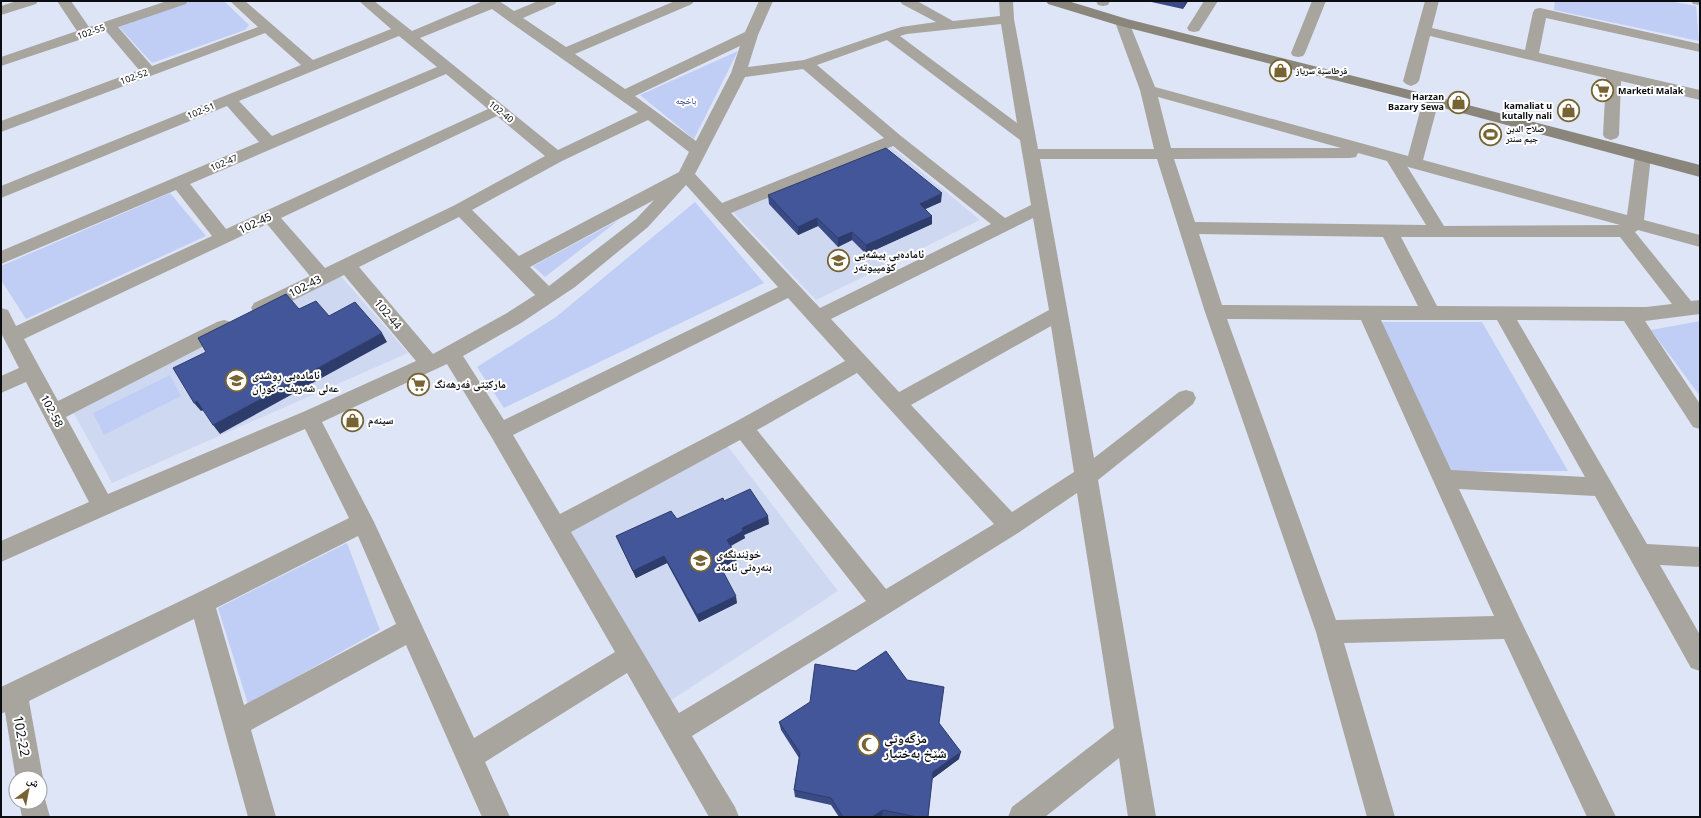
<svg xmlns="http://www.w3.org/2000/svg" width="1701" height="818" viewBox="0 0 1701 818" font-family="'Noto Sans','Noto Naskh Arabic',sans-serif">
	<rect width="100%" height="100%" fill="#dee5f7"/>
	<g fill="#cfd8f1">
		<polygon points="889,145 980,220 816,300 732,211"/>
		<polygon points="339,274 408,353 112,483 71,408"/>
		<polygon points="726,444 838,591 670,701 570,530"/>
	</g>
	<g fill="#c0cef6">
		<polygon points="191,1 224,1 249,25 245,30 152,63 118,26"/>
		<polygon points="1555,1 1669,1 1696,6 1699,41 1554,10"/>
		<polygon points="738,51 694,139 640,95"/>
		<polygon points="170,193 206,236 26,319 1,280 1,266"/>
		<polygon points="695,202 764,283 504,408 477,367 556,317"/>
		<polygon points="619,220 545,277 533,266"/>
		<polygon points="1700,321 1700,396 1651,330"/>
		<polygon points="1379,322 1482,322 1568,471 1450,471"/>
		<polygon points="170,375 181,396 104,435 93,413"/>
		<polygon points="347,543 380,630 248,704 218,608"/>
	</g>
	<g fill="none" stroke-linecap="round" stroke-linejoin="round">
		<g fill="#a8a59e" fill-rule="evenodd">
			<polygon points="17,1 38,1 36,4 1,15 1,6"/>
			<path d="M57,1h14l18,26 78,-26h21l-2,3 -68,23 34,39 106,-39 -28,-26h15l68,59 78,-31 -32,-28h15l38,30 71,-30h16l15,10 24,-10h19l-2,3 -32,14 43,29 109,-46h19l-2,3 -117,50 50,35 120,-57 14,-31h14l-15,34 -10,32 56,-7 97,-33 35,-5 -34,-18 -2,-3h17l36,20 47,-5 -1,-15h14l1,18 24,130h116l-14,-59 -25,-68 2,-3 5,-1 5,1 2,3 26,65 253,69 15,-56 3,-3 5,-2 5,2 3,3 -16,60 204,55 8,-59 2,-4 6,-1 6,1 2,4 -7,64 56,15v12l-62,-17 -3,2 56,69 9,-1v14l-55,7 55,83v25l-7,-2 -69,-106 -107,-1 130,224 53,3v20l-40,-2 40,70v36l-9,-3 -96,-172 -136,-7 61,130 96,198h-29l-83,-178 -160,4 51,174h-28l-51,-185 -111,-320 -48,-153h-117l54,299 85,-66 7,-2 7,2 3,6 -3,6 -95,76 58,337h-28l-9,-59 -74,59h-37l4,-10 102,-79 -37,-235 -59,40 -326,203 43,71 4,10h-30l-82,-144 -142,89 25,55h-28l-76,-172 -155,85 25,87h-28l-54,-198 -165,82 14,77 -3,7v-7h-24v2l-11,-68 -4,2v-27l192,-92 156,-77 -44,-89 -194,84 -110,49v-21l88,-39 -63,-120 -25,11v-17l18,-8 -18,-35v-25l7,2 8,16 196,-90 -36,-46 -175,74v-13l258,-109 -32,-36 -226,92v-12l300,-121 -36,-32 -264,99v-11l138,-51 -33,-39 -105,35v-9l76,-26zM492,9l15,11 131,92 -80,38 -138,-112zM1001,24l16,99 -117,-87 7,-2zM399,36l38,31 -165,69 -33,-35zM887,40l133,100 11,65 -26,13 -104,-82 -84,-71zM740,46l-9,27 -35,68 -61,-45zM803,69l81,69 -162,65 -27,-29 50,-97zM446,74l42,35 -262,120 -36,-45zM1158,97l183,51h-170zM497,116l48,40 -90,49 -130,63 -44,-50zM648,120l41,32 -10,20 -160,84 -47,-46 90,-49zM893,146l98,78 -171,84 -89,-95zM1358,153l29,8 39,64 -231,-3 -21,-63 176,-1 6,-1zM1407,166l1,1 212,58 -176,1zM686,185l92,102 -274,133 -41,-64 58,-33 54,-36 73,-60zM654,200l-18,19 -87,67 -19,-19zM459,217l76,78 -28,18 -74,41 -74,-87zM1033,218l16,92 -150,82 -68,-73zM267,224l43,52 -56,27 -3,5 3,5 7,2 7,-2 76,-38 72,86 -113,51 -195,82 -42,-77 165,-85 3,-5 -3,-5 -7,-2 -7,2 -159,79 -34,-62zM1199,234l184,3 35,69 -196,-1zM1401,237h219l52,67 -26,3 -209,-1zM788,298l57,63 -110,61 -175,92 -47,-79zM1227,319l134,1 133,296 -158,4zM1381,320h116l88,157 -134,-7zM1051,326l23,146 -62,40 -101,-107zM447,364l45,74 123,214 -141,86 -100,-216 -52,-100zM857,373l137,151 -108,65 -129,-159zM740,440l126,161 -187,112 -108,-181zM358,536l38,88 -152,81 -28,-97z"/>
			<polygon points="1096,1 1110,1 1108,5 1103,6 1098,5"/>
			<polygon points="1204,1 1218,1 1199,31 1194,32 1189,31 1187,28"/>
			<polygon points="1312,1 1326,1 1305,53 1303,56 1298,57 1293,56 1291,53"/>
			<polygon points="1425,1 1439,1 1432,28 1525,50 1533,12 1535,9 1540,8 1700,44 1700,52 1546,18 1539,53 1700,90 1700,100 1621,81 1619,135 1617,138 1611,140 1605,138 1603,135 1606,78 1430,36 1419,81 1416,84 1411,86 1406,84 1403,81"/>
			<polygon points="1691,1 1700,1 1700,5 1693,4"/>
			<polygon points="40,791 43,792 50,817 22,817 19,802 40,802"/>
		</g>
		<polygon fill="#8b867b" fill-rule="evenodd" points="1046,1 1068,1 1127,19 1437,97 1700,165 1700,177 1425,103 1117,25 1048,4"/>
	</g>
	<g fill="#394a84">
		<polygon points="1147,1 1188,1 1183,9"/>
		<polygon points="768,195 941,202 925,209 932,216 932,224 866,254 852,240 838,247 818,226 798,235 769,204"/>
		<polygon points="724,501 769,524 744,535 745,538 731,546 737,560 721,568 737,603 699,622 667,563 636,578 616,536 677,519"/>
		<polygon points="779,722 939,723 959,759 932,779 928,817 887,817 882,816 881,817 839,817 831,805 795,797 794,790 799,758 781,730"/>
	</g>
	<g fill="#2e3c6b">
		<polygon points="1186,1 1188,1 1183,9"/>
		<polygon points="942,193 941,202 919,212 920,204"/>
		<polygon points="932,216 932,224 866,254 866,245"/>
		<polygon points="817,218 818,226 798,235 798,227"/>
		<polygon points="852,232 852,240 838,247 838,238"/>
		<polygon points="382,333 387,342 220,434 213,425"/>
		<polygon points="197,401 204,410 201,411 194,403"/>
		<polygon points="768,516 769,524 744,535 745,538 728,547 727,540 742,528"/>
		<polygon points="735,553 737,560 719,569 718,562"/>
		<polygon points="664,556 667,563 636,578 633,571"/>
		<polygon points="736,596 737,603 699,622 697,615"/>
		<polygon points="961,752 959,759 932,779 933,772"/>
		<polygon points="883,810 882,816 881,817 872,817"/>
	</g>
	<g fill="#425699" stroke="#2e3c6b">
		<polygon points="886,148 942,193 920,204 932,216 866,245 852,232 838,238 817,218 798,227 768,195"/>
		<polygon points="286,294 299,309 316,301 329,316 355,302 382,333 213,425 197,401 194,403 173,368 206,352 198,338"/>
		<polygon points="750,489 768,516 742,528 743,531 727,540 735,553 718,562 736,596 697,615 664,556 633,571 616,536 671,511 677,519 723,498 724,501"/>
		<polygon points="886,651 907,680 944,687 939,723 961,752 933,772 928,817 917,817 883,810 872,817 843,817 831,798 794,790 800,753 779,722 810,702 815,664 856,671"/>
	</g>
	<defs>
		<symbol id="shop-ring" viewBox="-11 -11 22 22"><circle r="9.5" fill="#fff" stroke="#776432" stroke-width="1.5"/><path d="M-5-2.5h2.3a2.7 3.5 0 0 1 5.4 0H5L5.5 6h-11ZM-1.5-2.5h3a1.5 2.3 0 0 0-3 0Z" fill="#776432"/></symbol>
		<symbol id="supermarket-ring" viewBox="-11 -11 22 22"><circle r="9.5" fill="#fff" stroke="#776432" stroke-width="1.5"/><path d="M-6-5.5h2.5l.6 2H6L4.5 2H-2.5L-4.4-4H-6ZM-1.5 3.2a1.3 1.3 0 1 0 .1 0ZM3 3.2a1.3 1.3 0 1 0 .1 0Z" fill="#776432"/></symbol>
		<symbol id="stadium-ring" viewBox="-11 -11 22 22"><circle r="9.5" fill="#fff" stroke="#776432" stroke-width="1.5"/><path d="M0-5a6.5 5 0 1 0 0 10a6.5 5 0 1 0 0-10ZM-3.5-1.8h7v3.6h-7Z" fill="#776432"/></symbol>
		<symbol id="school-ring" viewBox="-11 -11 22 22"><circle r="9.5" fill="#fff" stroke="#776432" stroke-width="1.5"/><path d="M0-5L7-2L0 1L-7-2ZM-4 1L0 2.5L4 1V4Q0 6-4 4Z" fill="#776432"/></symbol>
		<symbol id="mosque-ring" viewBox="-11 -11 22 22"><circle r="9.5" fill="#fff" stroke="#776432" stroke-width="1.5"/><path d="M3.5-4.9A6 6 0 1 0 3.5 4.9A5 5 0 1 1 3.5-4.9Z" fill="#776432"/></symbol>
	</defs>
	<g fill-rule="evenodd">
		<use href="#shop-ring" x="1268" y="58" width="25" height="25"/>
		<use href="#supermarket-ring" x="1590" y="78" width="25" height="25"/>
		<use href="#shop-ring" x="1446" y="90" width="25" height="25"/>
		<use href="#shop-ring" x="1556" y="98" width="25" height="25"/>
		<use href="#stadium-ring" x="1478" y="122" width="25" height="25"/>
		<use href="#school-ring" x="826" y="248" width="25" height="25"/>
		<use href="#school-ring" x="224" y="368" width="25" height="25"/>
		<use href="#supermarket-ring" x="406" y="372" width="25" height="25"/>
		<use href="#shop-ring" x="340" y="408" width="25" height="25"/>
		<use href="#school-ring" x="688" y="548" width="25" height="25"/>
		<use href="#mosque-ring" x="856" y="732" width="25" height="25"/>
	</g>
	<g text-anchor="middle" stroke-width="4" stroke-linejoin="round" paint-order="stroke">
		<g font-size="9" fill="#0b0d13" stroke="#fff">
			<text transform="translate(91 32) rotate(-19)" y="3">102-55</text>
			<text transform="translate(134 77) rotate(-20)" y="3">102-52</text>
			<text transform="translate(201 111) rotate(-22)" y="3">102-51</text>
			<text transform="translate(501 112) rotate(39)" y="3">102-40</text>
			<text transform="translate(224 163) rotate(-23)" y="3">102-47</text>
		</g>
		<g font-size="9" font-weight="bold" fill="#0b0d13" stroke="#fff" text-anchor="start">
			<text x="1296" y="74">قرطاسية سرياز</text>
			<text x="1618" y="94">Marketi Malak</text>
			<text x="1444" y="100" text-anchor="end">Harzan<tspan x="1444" dy="10">Bazary Sewa</tspan></text>
			<text x="1552" y="109" text-anchor="end">kamaliat u<tspan x="1552" dy="10">kutally nali</tspan></text>
			<text x="1506" y="132">صلاح الدين<tspan x="1506" dy="10">جيم سنتر</tspan></text>
		</g>
		<g font-size="9" fill="#1e2d80" stroke="#fff">
			<text x="686" y="104">باخچە</text>
		</g>
		<g font-size="11" fill="#0b0d13" stroke="#fff">
			<text transform="translate(255 223) rotate(-25)" y="4">102-45</text>
			<text transform="translate(305 286) rotate(-27)" y="4">102-43</text>
			<text transform="translate(388 314) rotate(50)" y="4">102-44</text>
			<text transform="translate(52 411) rotate(62)" y="4">102-58</text>
		</g>
		<g font-size="11" font-weight="bold" fill="#0b0d13" stroke="#fff" text-anchor="start">
			<text x="854" y="258">ئامادەیی پیشەیی<tspan x="854" dy="13">کۆمپیوتەر</tspan></text>
			<text x="252" y="379">ئامادەیی ڕوشدی<tspan x="252" dy="13">عەلی شەریف - کوڕان</tspan></text>
			<text x="434" y="388">مارکێتی فەرهەنگ</text>
			<text x="368" y="424">سینەم</text>
			<text x="716" y="558">خوێندنگەی<tspan x="716" dy="13">بنەڕەتی ئامەد</tspan></text>
		</g>
		<g font-size="13" fill="#0b0d13" stroke="#fff">
			<text transform="translate(22 736) rotate(80)" y="5">102-22</text>
		</g>
		<g font-size="13" font-weight="bold" fill="#0b0d13" stroke="#fff" text-anchor="start">
			<text x="884" y="743">مزگەوتی<tspan x="884" dy="15">شێخ بەختیار</tspan></text>
		</g>
	</g>
	<rect width="1701" height="818" fill="none" stroke="#0b0d13" stroke-width="4"/>
	<g transform="translate(28 790) rotate(32)"><circle r="19" fill="#ffffff" stroke="#9d9ea1"/>
	<path d="M0-3L7 15L0 10L-7 15Z" fill="#776432"/>
	<text y="-6" font-size="11" font-weight="bold" text-anchor="middle" fill="#0b0d13">ش</text>
	</g>
</svg>
